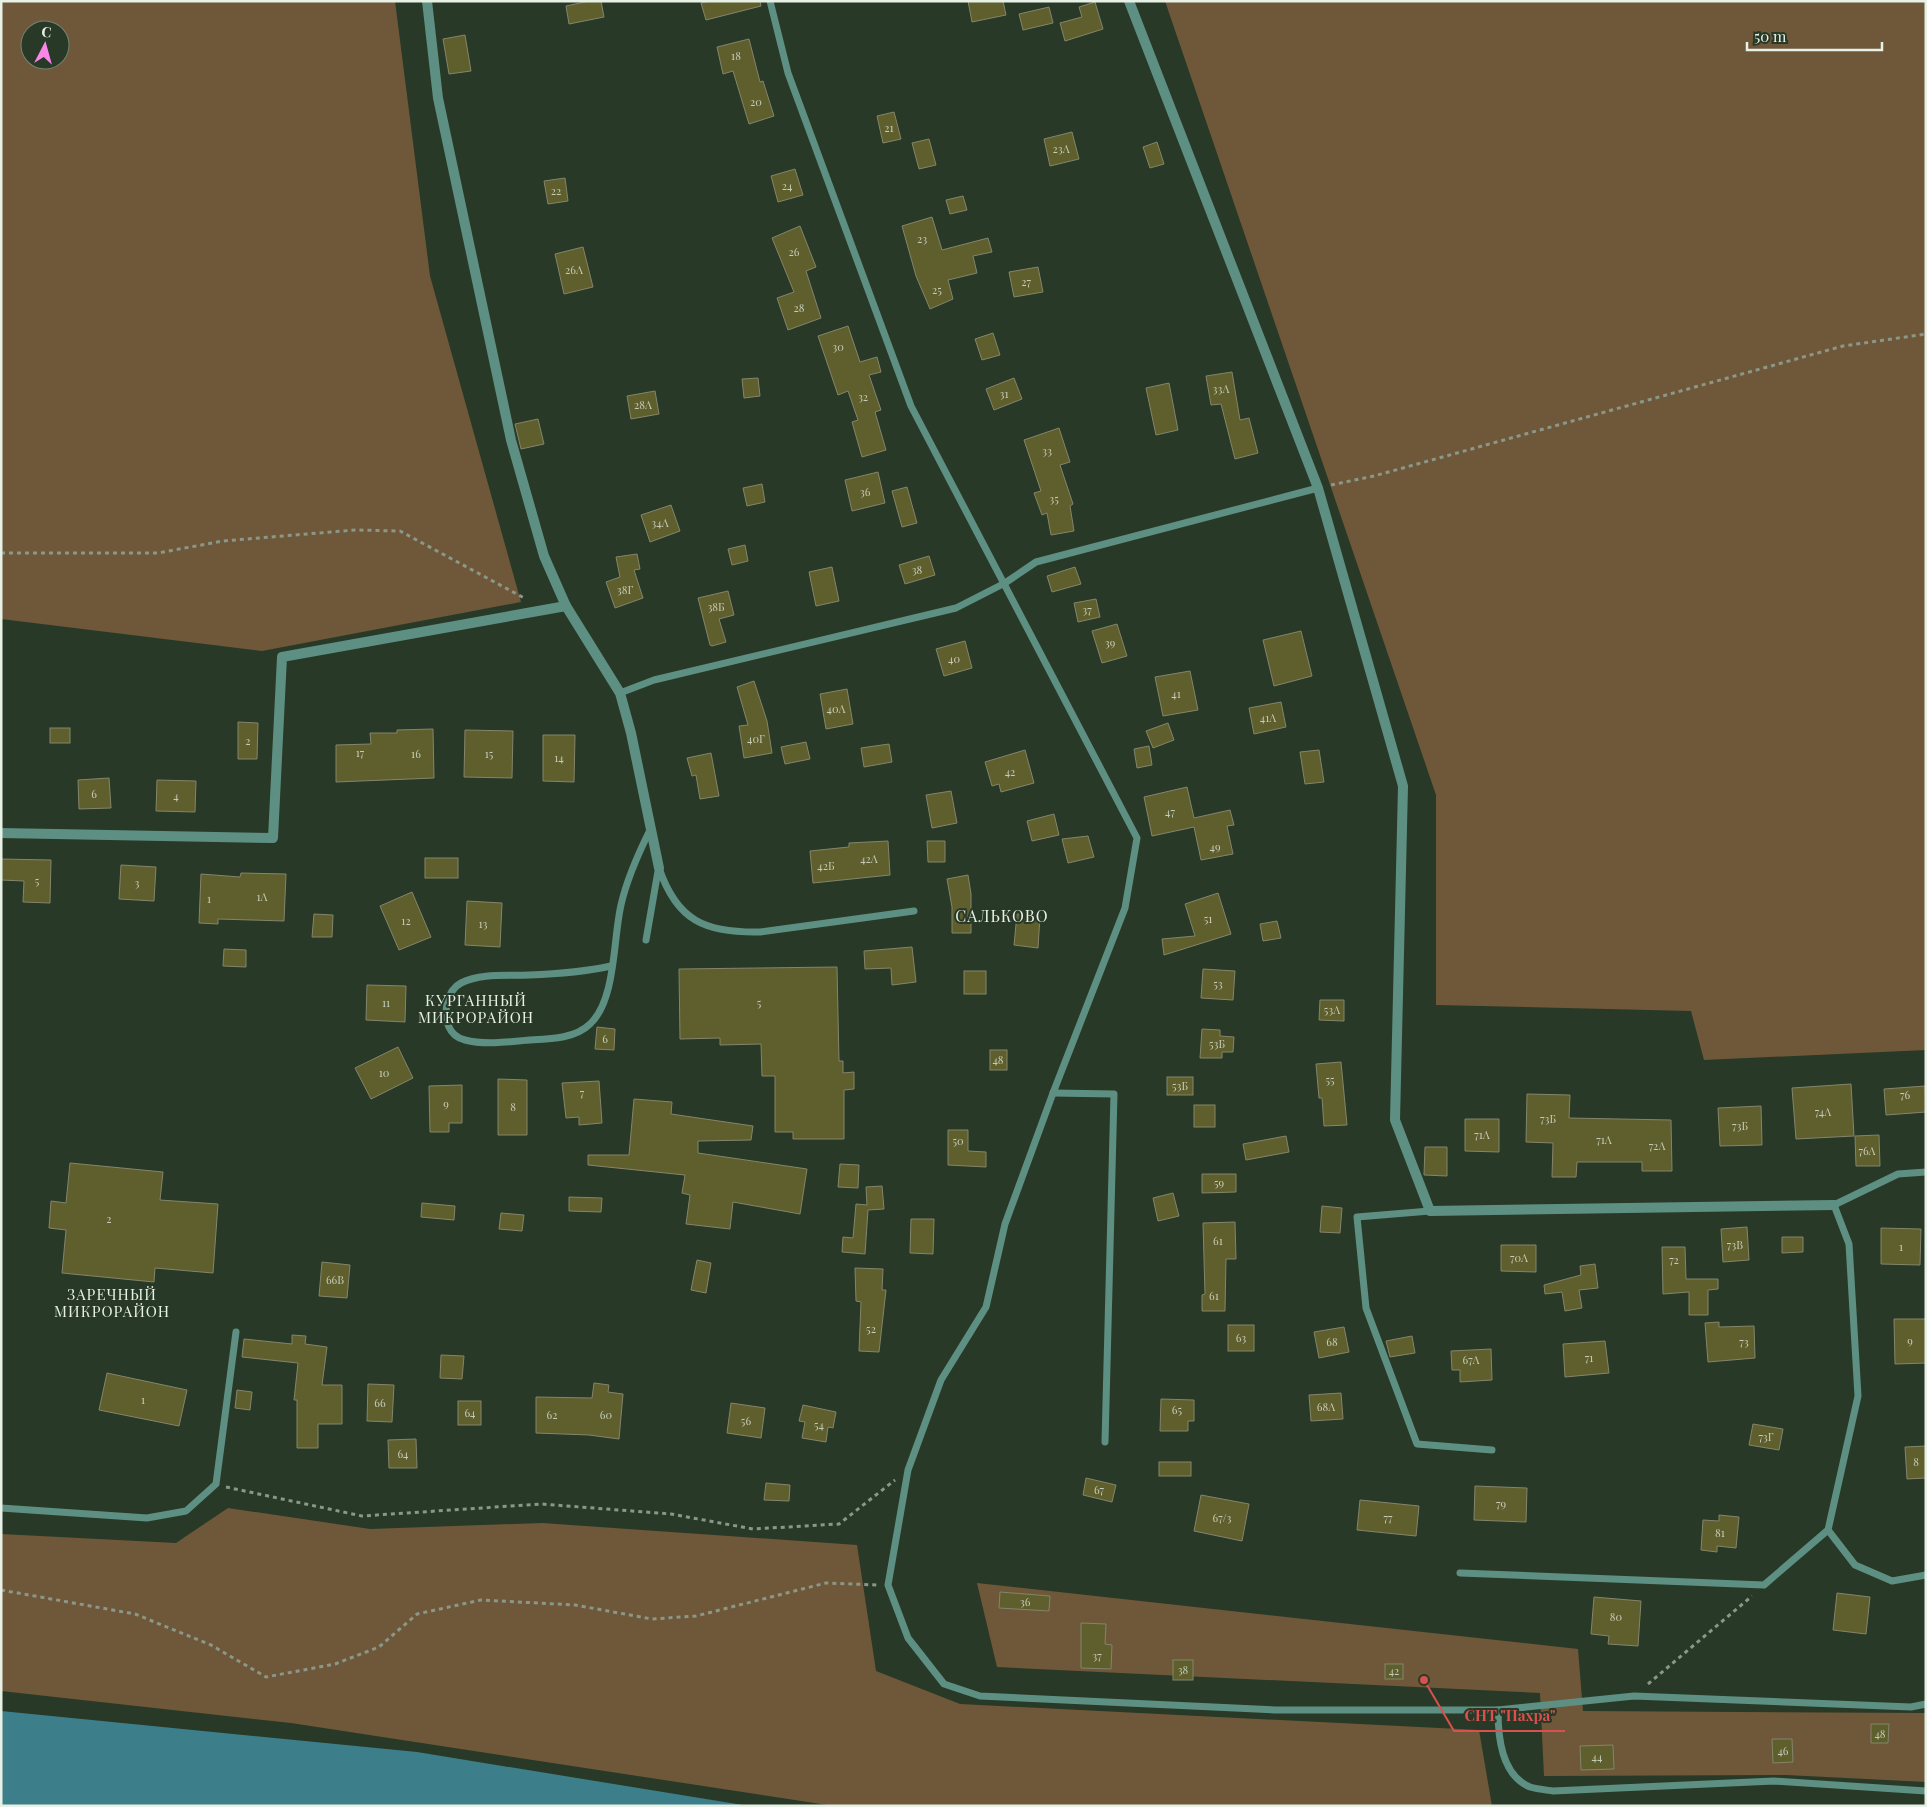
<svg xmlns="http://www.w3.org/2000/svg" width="1927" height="1807" viewBox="0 0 1927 1807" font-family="'Playfair Display',serif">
	<rect width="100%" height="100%" fill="#293927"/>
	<g fill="#6f5839" fill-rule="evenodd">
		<path d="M1,1h394l35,275 91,326 -259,49 -261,-32zM30,30h30v30h-30z"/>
		<polygon points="1165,1 1926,1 1926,1050 1704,1060 1691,1011 1436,1005 1436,795"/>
		<polygon points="228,1508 370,1529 542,1523 857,1545 876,1671 960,1704 1479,1730 1492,1806 834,1806 291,1723 1,1691 1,1534 176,1543"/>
		<polygon points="977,1583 1578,1649 1583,1711 1926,1713 1926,1782 1786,1775 1544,1776 1540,1693 997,1667"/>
	</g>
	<polygon fill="#3c7f8b" points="1,1711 417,1752 749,1806 1,1806"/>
	<g fill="#5f5f2e" stroke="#84856b">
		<polygon points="589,1 601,1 604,17 569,24 566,6"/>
		<polygon points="710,1 760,1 761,6 706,20 701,3"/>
		<polygon points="968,1 1003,1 1006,15 972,22"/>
		<polygon points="1095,2 1103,29 1065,41 1060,23 1082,17 1079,7"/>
		<polygon points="1049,7 1053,23 1023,30 1019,14"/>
		<polygon points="465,35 471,71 449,74 443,39"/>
		<polygon points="749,39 760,82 763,81 774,116 749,124 733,71 723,74 717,47"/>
		<polygon points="894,112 901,139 883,143 877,116"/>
		<polygon points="1072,132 1079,159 1050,166 1044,139"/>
		<polygon points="929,139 936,165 919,169 912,143"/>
		<polygon points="1157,142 1164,164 1150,168 1143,147"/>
		<polygon points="795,169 803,195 778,202 771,176"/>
		<polygon points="565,178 568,201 548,204 544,181"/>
		<polygon points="963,196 967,210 950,214 946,200"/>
		<polygon points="932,217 942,250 988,238 992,252 973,256 977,273 948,280 953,299 930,309 916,276 902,226"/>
		<polygon points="800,226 816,267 806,271 821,318 788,330 777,298 794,292 772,238"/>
		<polygon points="583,247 593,287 564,294 555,254"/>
		<polygon points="1038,267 1043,292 1014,297 1009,272"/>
		<polygon points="848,326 860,362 877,357 881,372 869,375 881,410 875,412 886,450 862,457 852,422 858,420 848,391 838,395 818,336"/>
		<polygon points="993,333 1000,355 982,360 975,339"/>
		<polygon points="1232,372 1240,420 1249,418 1258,453 1235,459 1221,404 1211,405 1206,376"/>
		<polygon points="758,378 760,396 744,398 742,379"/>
		<polygon points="1014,378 1022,399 994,410 986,389"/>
		<polygon points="1169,383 1178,430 1156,435 1146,388"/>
		<polygon points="655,391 659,414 631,419 627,396"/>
		<polygon points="538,419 544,444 521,449 515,424"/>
		<polygon points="1059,428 1070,462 1060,465 1073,504 1070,506 1074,531 1051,535 1047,513 1042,515 1034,493 1041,491 1024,440"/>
		<polygon points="878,472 885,503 852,511 845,480"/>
		<polygon points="762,484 765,502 747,506 743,488"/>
		<polygon points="907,487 917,523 902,527 892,491"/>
		<polygon points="671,505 680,531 650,542 641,515"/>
		<polygon points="745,545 748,561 732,565 728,549"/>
		<polygon points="637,554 640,569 634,570 643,598 615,608 606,582 620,577 616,557"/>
		<polygon points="929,556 935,575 905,584 899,565"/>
		<polygon points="832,567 839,601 816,606 809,572"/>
		<polygon points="1075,567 1081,584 1052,592 1047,576"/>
		<polygon points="728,591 734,615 719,619 726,642 712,646 710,645 698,598"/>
		<polygon points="1096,599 1100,617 1078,622 1074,603"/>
		<polygon points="1117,624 1127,656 1102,663 1092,631"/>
		<polygon points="1301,631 1312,676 1274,686 1263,640"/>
		<polygon points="965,641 972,668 944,676 936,649"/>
		<polygon points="1190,671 1198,710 1163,716 1155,677"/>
		<polygon points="754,681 767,721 772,753 744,758 739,726 748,725 737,687"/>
		<polygon points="847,689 853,724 826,729 820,694"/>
		<polygon points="1281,702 1286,727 1254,734 1249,708"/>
		<polygon points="238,722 258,723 257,759 238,759"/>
		<polygon points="1168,723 1174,740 1153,748 1146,731"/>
		<rect x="50" y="728" width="20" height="15"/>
		<polygon points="433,729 434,778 336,782 336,745 371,744 370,733 397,733 397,730"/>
		<polygon points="465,730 513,731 512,778 464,777"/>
		<polygon points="543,735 575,735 574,782 543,781"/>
		<polygon points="806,742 810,759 785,764 781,747"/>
		<polygon points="889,744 892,762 864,767 861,748"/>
		<polygon points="1149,746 1152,765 1137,768 1134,749"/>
		<polygon points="1025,750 1034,783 1001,792 999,784 992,786 985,762"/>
		<polygon points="1319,750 1324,782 1305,784 1300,752"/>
		<polygon points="711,753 719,796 700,799 696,775 692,776 687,758"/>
		<polygon points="109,778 111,808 79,809 78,780"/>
		<polygon points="157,780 196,781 195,812 156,811"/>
		<polygon points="1187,787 1194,818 1230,810 1234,825 1227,826 1233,854 1201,860 1194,827 1152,836 1144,797"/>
		<polygon points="951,791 957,823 932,828 926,795"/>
		<polygon points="1054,814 1059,835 1032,841 1027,821"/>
		<polygon points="1088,836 1094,857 1068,863 1062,839"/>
		<polygon points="888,841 890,875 813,883 810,851 849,847 849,843"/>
		<polygon points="927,841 945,841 945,862 928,862"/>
		<rect x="425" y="858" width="33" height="20"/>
		<polygon points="1,859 51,860 50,903 23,902 24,881 1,880"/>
		<polygon points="121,865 156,867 154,901 119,899"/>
		<polygon points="241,873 286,874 284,921 218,919 218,924 199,923 201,874 240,877"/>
		<polygon points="968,875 971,894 971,933 952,933 952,907 947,879"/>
		<polygon points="412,892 431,937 399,950 380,906"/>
		<polygon points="1218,893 1231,934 1164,955 1162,939 1195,936 1185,904"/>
		<polygon points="467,901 502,903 500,947 465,945"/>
		<polygon points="314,914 333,915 332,937 312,937"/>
		<polygon points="1017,914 1040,916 1038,948 1014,945"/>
		<polygon points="1277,921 1281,938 1263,941 1260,924"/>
		<polygon points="912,947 916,982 892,985 891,968 865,969 864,951"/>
		<polygon points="224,949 246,950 246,967 223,966"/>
		<polygon points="837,967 839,1061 843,1061 843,1073 854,1072 854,1089 844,1090 844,1139 793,1139 793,1132 775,1132 775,1076 762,1076 761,1044 720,1045 720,1038 680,1039 679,969"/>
		<polygon points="1203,969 1235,971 1233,1000 1201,998"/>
		<rect x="964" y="971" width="22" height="23"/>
		<polygon points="367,985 406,986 405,1022 366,1020"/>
		<polygon points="1320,1000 1344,1000 1344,1021 1319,1020"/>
		<polygon points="597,1027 615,1029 614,1050 595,1049"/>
		<polygon points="1202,1029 1220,1030 1220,1036 1234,1037 1233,1052 1222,1052 1222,1058 1200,1058"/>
		<polygon points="398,1047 413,1078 371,1099 355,1068"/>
		<rect x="990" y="1050" width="17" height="20"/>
		<polygon points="1341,1062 1347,1125 1324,1126 1322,1098 1319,1098 1316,1064"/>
		<rect x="1167" y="1077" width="26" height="18"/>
		<polygon points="498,1079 527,1080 527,1135 498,1135"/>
		<polygon points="599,1081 602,1123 579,1125 579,1117 566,1118 562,1083"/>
		<polygon points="1851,1084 1854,1136 1796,1139 1792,1088"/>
		<polygon points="462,1085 462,1123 449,1123 449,1132 430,1132 429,1086"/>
		<polygon points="1925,1086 1926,1112 1886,1115 1884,1089"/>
		<polygon points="1527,1094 1570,1095 1569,1118 1671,1120 1672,1171 1642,1171 1642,1162 1577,1162 1576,1177 1552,1177 1553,1143 1526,1142"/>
		<polygon points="634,1099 672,1102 671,1114 753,1126 751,1140 698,1141 698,1153 807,1169 800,1214 733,1202 730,1229 686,1224 690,1195 682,1193 685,1175 588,1165 588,1155 629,1155"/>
		<rect x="1194" y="1105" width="21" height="22"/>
		<polygon points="1761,1106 1762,1145 1720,1146 1718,1108"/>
		<polygon points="1465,1119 1499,1119 1499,1152 1465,1151"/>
		<polygon points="948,1130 968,1130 968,1151 986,1152 986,1167 948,1165"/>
		<polygon points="1879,1135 1880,1166 1856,1166 1855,1136"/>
		<polygon points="1286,1136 1289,1152 1246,1160 1243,1144"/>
		<polygon points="1425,1147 1447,1147 1447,1176 1424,1175"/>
		<polygon points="70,1163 163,1172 160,1200 218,1204 213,1273 155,1268 154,1282 62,1273 66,1230 49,1228 51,1201 66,1203"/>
		<polygon points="840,1164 859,1165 858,1188 838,1187"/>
		<polygon points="1202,1174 1236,1174 1236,1192 1202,1193"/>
		<polygon points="882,1186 884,1209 868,1210 865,1254 842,1252 843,1237 853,1238 856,1204 867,1205 866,1187"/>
		<polygon points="1173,1193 1179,1216 1158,1221 1153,1198"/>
		<polygon points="569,1197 602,1198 601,1212 569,1211"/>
		<polygon points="422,1203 455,1206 454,1220 421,1217"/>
		<polygon points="1322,1206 1342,1208 1340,1233 1320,1232"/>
		<polygon points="501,1213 524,1215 522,1231 499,1229"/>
		<polygon points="911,1219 934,1219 933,1254 910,1253"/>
		<polygon points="1235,1222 1236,1259 1226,1259 1225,1311 1202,1311 1202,1295 1205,1294 1203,1223"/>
		<polygon points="1747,1227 1749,1260 1723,1262 1721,1229"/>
		<polygon points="1881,1228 1921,1229 1920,1265 1881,1264"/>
		<polygon points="1782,1237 1803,1237 1803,1252 1782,1253"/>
		<polygon points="1501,1245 1536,1245 1536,1272 1501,1271"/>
		<polygon points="1662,1247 1685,1247 1686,1279 1718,1279 1718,1289 1708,1290 1708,1315 1689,1315 1689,1292 1663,1294"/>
		<polygon points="697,1260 711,1263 706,1293 691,1290"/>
		<polygon points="322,1262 350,1265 347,1298 319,1296"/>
		<polygon points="1595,1264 1598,1288 1579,1290 1582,1308 1565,1311 1562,1292 1545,1294 1544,1285 1581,1275 1580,1266"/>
		<polygon points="855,1268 883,1269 882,1290 886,1290 879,1352 859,1351 861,1302 856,1301"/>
		<polygon points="1894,1319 1926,1319 1926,1363 1895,1364"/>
		<polygon points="1719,1322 1719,1327 1754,1326 1755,1358 1708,1362 1705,1323"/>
		<rect x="1228" y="1325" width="26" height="26"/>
		<polygon points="1344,1327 1349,1352 1319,1358 1314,1332"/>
		<polygon points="292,1335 306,1336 305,1344 327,1347 322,1385 342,1385 342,1424 318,1424 318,1448 297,1448 297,1400 294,1400 298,1363 242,1357 244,1339 292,1344"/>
		<polygon points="1412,1336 1415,1353 1390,1357 1386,1341"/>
		<polygon points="1605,1341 1609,1373 1565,1377 1563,1344"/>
		<polygon points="1491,1349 1492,1380 1460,1382 1460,1370 1452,1370 1451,1351"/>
		<polygon points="441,1355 464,1356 462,1379 440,1378"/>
		<polygon points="107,1373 187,1390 179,1426 99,1410"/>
		<polygon points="594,1383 609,1385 608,1392 623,1394 619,1439 589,1435 536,1433 536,1397 592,1398"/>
		<polygon points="368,1384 394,1385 392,1422 367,1421"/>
		<polygon points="237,1390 252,1392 250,1410 235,1408"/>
		<polygon points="1341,1393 1343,1419 1311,1421 1309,1395"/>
		<polygon points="1161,1399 1194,1400 1194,1421 1188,1421 1188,1431 1160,1431"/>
		<rect x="458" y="1401" width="23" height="24"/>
		<polygon points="731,1403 765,1408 761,1438 727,1433"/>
		<polygon points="803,1405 836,1412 833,1428 828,1427 826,1442 802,1438 805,1422 799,1421"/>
		<polygon points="1753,1424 1783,1429 1779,1450 1749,1445"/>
		<polygon points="416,1439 417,1468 389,1468 388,1440"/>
		<polygon points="1926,1446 1926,1478 1907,1479 1905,1447"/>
		<rect x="1159" y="1462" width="32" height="14"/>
		<polygon points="1086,1478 1116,1485 1112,1502 1083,1495"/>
		<polygon points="766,1483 790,1485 789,1501 764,1500"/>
		<polygon points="1475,1486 1527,1488 1526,1522 1474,1520"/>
		<polygon points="1201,1495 1249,1504 1242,1541 1194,1531"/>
		<polygon points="1360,1500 1419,1506 1416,1536 1357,1530"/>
		<polygon points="1719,1515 1739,1517 1736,1548 1717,1546 1717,1552 1701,1550 1703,1520 1719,1521"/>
		<polygon points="1000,1592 1050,1596 1049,1611 999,1608"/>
		<polygon points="1837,1593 1870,1597 1866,1634 1833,1630"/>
		<polygon points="1594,1597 1641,1601 1638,1646 1608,1644 1609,1636 1591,1634"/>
		<polygon points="1081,1623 1106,1624 1105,1644 1112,1645 1111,1669 1081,1668"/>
		<rect x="1173" y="1660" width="20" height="20"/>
		<rect x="1385" y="1664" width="18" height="15"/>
		<polygon points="1871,1724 1889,1724 1888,1743 1871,1743"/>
		<polygon points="1772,1739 1792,1739 1793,1762 1773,1763"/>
		<polygon points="1613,1745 1614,1769 1581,1770 1580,1746"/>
	</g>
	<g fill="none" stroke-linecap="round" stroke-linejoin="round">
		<g stroke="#8a9789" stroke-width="3" stroke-dasharray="4 4" stroke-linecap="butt">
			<polyline points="1331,485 1374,476 1843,346 1926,334"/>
			<polyline points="1,553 158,553 223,541 355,530 400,531 526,599"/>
			<polyline points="226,1487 362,1516 541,1504 671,1514 753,1529 839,1524 895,1480"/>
			<polyline points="1,1590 135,1614 211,1645 266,1677 335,1664 379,1647 417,1614 481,1600 575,1605 652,1619 696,1616 826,1583 877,1585"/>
			<polyline points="1648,1684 1752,1596"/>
		</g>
		<g stroke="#5d9083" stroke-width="7">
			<path d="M770,1l18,72 123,333 226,432 -12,70 -72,185 -48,131 -19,83 -45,73 -33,90 -20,115 20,53 36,46 36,12 295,14h223c0,26 3,65 32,77 6,2 16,3 23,4l221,-10 152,10"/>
			<polyline points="620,693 654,680 956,608 1005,583 1036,562 1318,488"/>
			<path d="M659,868c18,53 46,65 101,64l154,-21"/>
			<polyline points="646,940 658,871"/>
			<path d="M611,966c-27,6 -54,8 -82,9 -22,1 -48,-2 -68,8 -8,4 -12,12 -14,21 -3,15 1,32 18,36 19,5 44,2 64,0 19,-1 46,-1 61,-16 26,-24 23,-85 31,-119 6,-27 18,-53 30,-77"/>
			<polyline points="1053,1093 1114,1094 1105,1442"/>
			<polyline points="1926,1172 1898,1174 1834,1205 1849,1244 1858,1396 1828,1530 1855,1565 1892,1581 1926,1575"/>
			<polyline points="1430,1211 1357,1217 1366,1308 1417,1444 1492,1450"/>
			<polyline points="1,1508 147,1518 186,1511 216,1484 236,1332"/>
			<polyline points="1460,1573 1764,1585 1828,1530"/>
			<polyline points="1498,1710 1634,1696 1911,1707 1926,1704"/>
		</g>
		<g stroke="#5d9083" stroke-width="10">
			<polyline points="427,1 438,98 511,440 544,556 566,606 620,693 631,733 659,868"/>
			<polyline points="1129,1 1318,488 1403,786 1395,1120 1430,1211 1834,1205"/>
			<polyline points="1,833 273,838 282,657 566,606"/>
		</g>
	</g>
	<g text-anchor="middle" stroke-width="4" stroke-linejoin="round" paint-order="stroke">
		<g font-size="11" fill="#c5ccb8">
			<text x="736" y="60">18</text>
			<text x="756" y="106">20</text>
			<text x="889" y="132">21</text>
			<text x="1061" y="153">23А</text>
			<text x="787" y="190">24</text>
			<text x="556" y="195">22</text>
			<text x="922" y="243">23</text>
			<text x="794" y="256">26</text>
			<text x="574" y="274">26А</text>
			<text x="1026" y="286">27</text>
			<text x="937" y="294">25</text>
			<text x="799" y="312">28</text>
			<text x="838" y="351">30</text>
			<text x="1221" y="393">33А</text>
			<text x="1004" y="398">31</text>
			<text x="863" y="401">32</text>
			<text x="643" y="409">28А</text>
			<text x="1047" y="455">33</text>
			<text x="865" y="496">36</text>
			<text x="1054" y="503">35</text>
			<text x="660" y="527">34А</text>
			<text x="917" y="574">38</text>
			<text x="625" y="594">38Г</text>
			<text x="716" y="611">38Б</text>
			<text x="1087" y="614">37</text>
			<text x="1110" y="647">39</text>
			<text x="954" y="663">40</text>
			<text x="1176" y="698">41</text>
			<text x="836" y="713">40А</text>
			<text x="1268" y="722">41А</text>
			<text x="756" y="743">40Г</text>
			<text x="248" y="745">2</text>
			<text x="360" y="757">17</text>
			<text x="416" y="758">16</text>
			<text x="489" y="758">15</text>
			<text x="559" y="762">14</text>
			<text x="1010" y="776">42</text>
			<text x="94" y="798">6</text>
			<text x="176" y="800">4</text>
			<text x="1170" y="816">47</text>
			<text x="1215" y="851">49</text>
			<text x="869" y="863">42А</text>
			<text x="826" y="870">42Б</text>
			<text x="37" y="885">5</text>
			<text x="137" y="887">3</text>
			<text x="262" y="901">1А</text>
			<text x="209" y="903">1</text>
			<text x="1208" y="923">51</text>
			<text x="406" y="925">12</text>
			<text x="483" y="928">13</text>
			<text x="1218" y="988">53</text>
			<text x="386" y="1007">11</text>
			<text x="759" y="1007">5</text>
			<text x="1332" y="1014">53А</text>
			<text x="605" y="1043">6</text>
			<text x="1217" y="1048">53Б</text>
			<text x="998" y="1064">48</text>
			<text x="384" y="1077">10</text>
			<text x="1330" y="1084">55</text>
			<text x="1180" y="1090">53Б</text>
			<text x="582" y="1097">7</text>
			<text x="1905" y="1099">76</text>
			<text x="446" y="1108">9</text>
			<text x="513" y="1111">8</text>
			<text x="1823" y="1116">74А</text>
			<text x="1548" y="1123">73Б</text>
			<text x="1740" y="1130">73Б</text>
			<text x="1482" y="1139">71А</text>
			<text x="1604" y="1144">71А</text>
			<text x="958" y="1145">50</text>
			<text x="1657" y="1150">72А</text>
			<text x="1867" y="1155">76А</text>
			<text x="1219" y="1187">59</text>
			<text x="109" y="1223">2</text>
			<text x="1218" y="1245">61</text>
			<text x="1735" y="1249">73В</text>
			<text x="1901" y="1251">1</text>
			<text x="1519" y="1262">70А</text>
			<text x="1674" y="1264">72</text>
			<text x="335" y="1284">66В</text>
			<text x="1214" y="1300">61</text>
			<text x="871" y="1333">52</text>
			<text x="1241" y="1342">63</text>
			<text x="1910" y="1345">9</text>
			<text x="1332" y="1346">68</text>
			<text x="1744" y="1346">73</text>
			<text x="1589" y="1362">71</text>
			<text x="1471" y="1364">67А</text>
			<text x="143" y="1404">1</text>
			<text x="380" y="1407">66</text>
			<text x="1326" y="1411">68А</text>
			<text x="1177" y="1414">65</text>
			<text x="470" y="1417">64</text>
			<text x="552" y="1419">62</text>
			<text x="606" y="1419">60</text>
			<text x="746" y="1425">56</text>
			<text x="819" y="1429">54</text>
			<text x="1766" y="1441">73Г</text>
			<text x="403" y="1458">64</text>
			<text x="1916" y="1466">8</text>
			<text x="1099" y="1494">67</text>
			<text x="1501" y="1508">79</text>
			<text x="1222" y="1522">67/3</text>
			<text x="1388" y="1522">77</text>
			<text x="1720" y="1537">81</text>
			<text x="1025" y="1606">36</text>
			<text x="1616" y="1621">80</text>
			<text x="1097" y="1660">37</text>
			<text x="1183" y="1674">38</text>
			<text x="1394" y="1675">42</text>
			<text x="1880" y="1738">48</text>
			<text x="1783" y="1755">46</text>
			<text x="1597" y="1761">44</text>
		</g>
		<g font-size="15" letter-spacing="1" fill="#e7f1e6" stroke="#293927">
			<text x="476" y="1006">КУРГАННЫЙ<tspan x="476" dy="17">МИКРОРАЙОН</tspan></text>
			<text x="112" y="1300">ЗАРЕЧНЫЙ<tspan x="112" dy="17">МИКРОРАЙОН</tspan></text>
		</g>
		<g font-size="16" letter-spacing="1" fill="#e7f1e6" stroke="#293927">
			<text x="1002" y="922">САЛЬКОВО</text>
		</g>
	</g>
	<path fill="none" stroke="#d9504e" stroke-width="2" d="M1424 1680L1454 1731H1565"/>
	<circle fill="#d9504e" stroke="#293927" stroke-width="2" cx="1424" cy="1680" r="5"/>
	<g font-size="15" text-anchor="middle" font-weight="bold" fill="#d9504e" stroke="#293927" stroke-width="4" stroke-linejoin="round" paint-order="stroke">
		<text x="1510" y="1721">СНТ "Пахра"</text>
	</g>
	<rect width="1927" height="1807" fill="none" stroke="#e7f1e6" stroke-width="5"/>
	<g transform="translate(45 45) rotate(6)"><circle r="24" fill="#293927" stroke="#758373"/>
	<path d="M0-4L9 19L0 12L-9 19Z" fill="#fa87e7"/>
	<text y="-8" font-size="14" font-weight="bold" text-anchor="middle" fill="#e7f1e6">С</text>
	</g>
	<path d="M1747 42v8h135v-8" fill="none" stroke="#e7f1e6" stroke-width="2.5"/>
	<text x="1754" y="42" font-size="15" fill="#e7f1e6" stroke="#293927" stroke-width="4" paint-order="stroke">50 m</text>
</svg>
